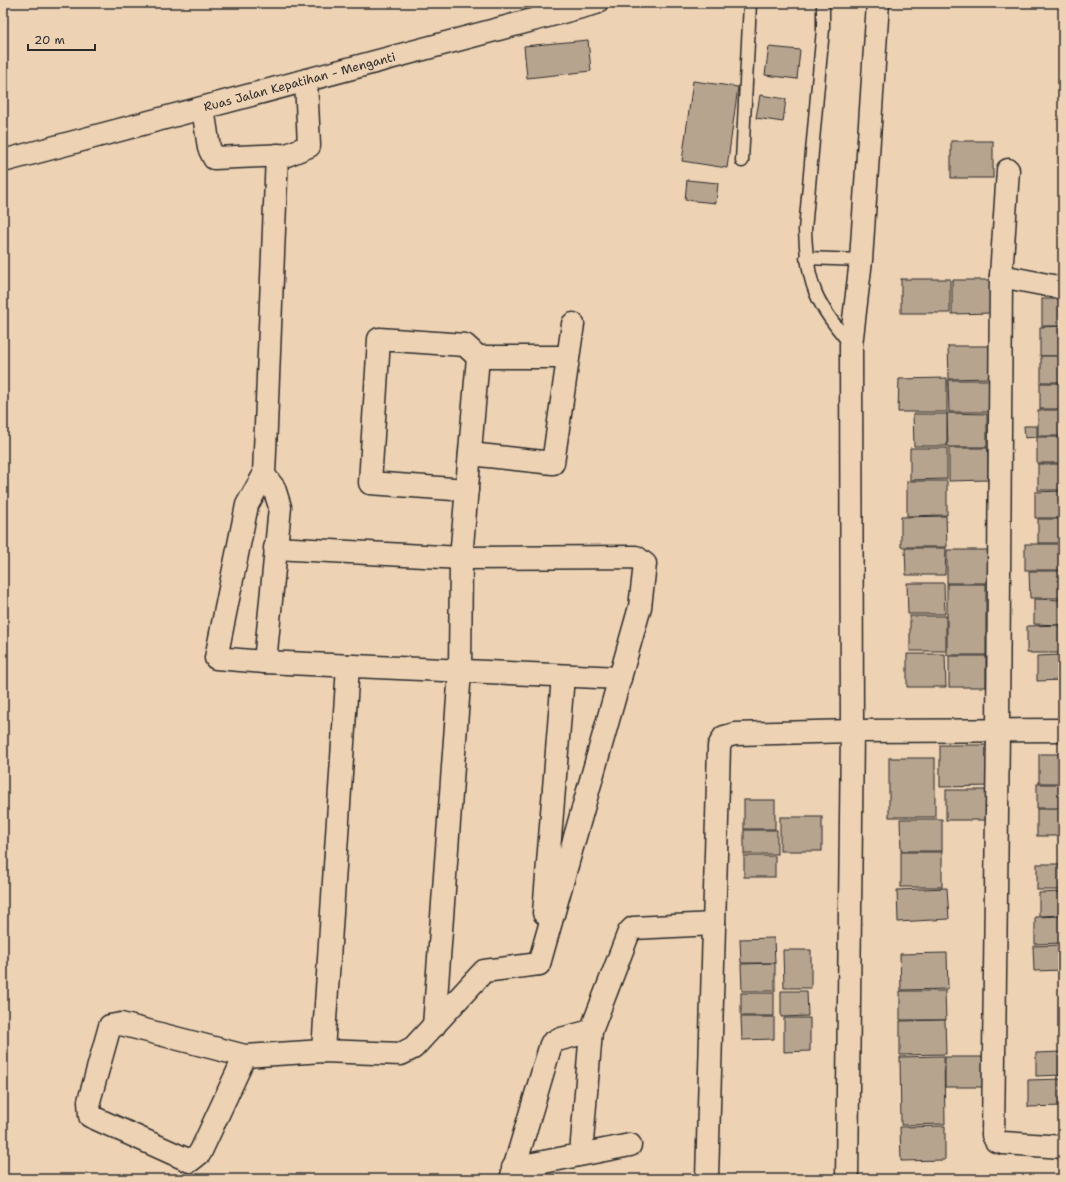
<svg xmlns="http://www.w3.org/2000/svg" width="1066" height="1182" viewBox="0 0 1066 1182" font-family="'Shantell Sans',sans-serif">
	<rect width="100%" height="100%" fill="#edd2b4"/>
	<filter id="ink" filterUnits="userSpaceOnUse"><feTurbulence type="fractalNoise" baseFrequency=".025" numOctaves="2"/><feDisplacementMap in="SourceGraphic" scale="8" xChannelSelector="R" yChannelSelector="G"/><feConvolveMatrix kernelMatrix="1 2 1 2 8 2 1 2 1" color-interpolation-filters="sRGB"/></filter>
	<g filter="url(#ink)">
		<g fill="#b7a48f" stroke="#2b2b2b">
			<polygon points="988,3 1044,3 1044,6 988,5"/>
			<polygon points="588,40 591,71 527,78 524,46"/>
			<polygon points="769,47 800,50 797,79 765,75"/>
			<polygon points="693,81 738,87 727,168 682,161"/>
			<polygon points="760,95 786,99 783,122 756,118"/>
			<rect x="951" y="141" width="42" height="37"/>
			<polygon points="687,180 718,183 716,203 685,200"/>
			<rect x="901" y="279" width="49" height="34"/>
			<polygon points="952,280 991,280 992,313 952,314"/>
			<rect x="1042" y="299" width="21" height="27"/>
			<polygon points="1063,326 1063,356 1040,356 1040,327"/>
			<polygon points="948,346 989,346 989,378 949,379"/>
			<rect x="1041" y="356" width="22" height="26"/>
			<polygon points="947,378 947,412 898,412 899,379"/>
			<polygon points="948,380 989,380 989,412 949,412"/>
			<rect x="1040" y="383" width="23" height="26"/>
			<rect x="1038" y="410" width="25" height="26"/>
			<polygon points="947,413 987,414 987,447 948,447"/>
			<polygon points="913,414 947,414 947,446 914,446"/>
			<polygon points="1024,426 1037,426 1037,437 1025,438"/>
			<rect x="1037" y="437" width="26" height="26"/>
			<polygon points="910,448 947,448 947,479 910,480"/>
			<polygon points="949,448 988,448 988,480 949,481"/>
			<rect x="1038" y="464" width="25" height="26"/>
			<polygon points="907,481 947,481 947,515 907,516"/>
			<polygon points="1063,491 1063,518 1035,518 1035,492"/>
			<polygon points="946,516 947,547 901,547 901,517"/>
			<rect x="1038" y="519" width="25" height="24"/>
			<rect x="1025" y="544" width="37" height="26"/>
			<polygon points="905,548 946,548 945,575 906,575"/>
			<polygon points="947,550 989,550 990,583 947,583"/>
			<polygon points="1029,571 1063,571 1063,598 1030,598"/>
			<polygon points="907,583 944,583 945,614 908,614"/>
			<rect x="947" y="584" width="39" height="71"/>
			<polygon points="1034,599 1061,600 1061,625 1034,624"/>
			<rect x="910" y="616" width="36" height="35"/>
			<polygon points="1063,625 1063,653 1027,653 1027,626"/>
			<polygon points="907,654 945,654 946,687 907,687"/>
			<polygon points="1063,655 1063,680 1037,681 1037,656"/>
			<rect x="949" y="656" width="37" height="31"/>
			<polygon points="940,745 991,745 991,786 940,787"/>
			<rect x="1039" y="754" width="24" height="29"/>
			<rect x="889" y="758" width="46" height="59"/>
			<rect x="1037" y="784" width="26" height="24"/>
			<rect x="946" y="790" width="40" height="30"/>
			<rect x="744" y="800" width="31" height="29"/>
			<rect x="1037" y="809" width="26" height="27"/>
			<rect x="780" y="817" width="42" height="34"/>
			<polygon points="900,819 942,819 942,851 901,851"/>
			<rect x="744" y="830" width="33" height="24"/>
			<rect x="901" y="852" width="41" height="35"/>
			<rect x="744" y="856" width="31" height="21"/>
			<rect x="1037" y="864" width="26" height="26"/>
			<polygon points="947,888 949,919 898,922 897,890"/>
			<polygon points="1063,892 1063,915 1039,916 1039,893"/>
			<polygon points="1063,916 1063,943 1035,944 1035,917"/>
			<polygon points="774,938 775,963 741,963 740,939"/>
			<polygon points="1063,945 1063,970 1034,971 1033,946"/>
			<polygon points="783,950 811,950 811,988 784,988"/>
			<polygon points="947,953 948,989 901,990 900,954"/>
			<polygon points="775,963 775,991 742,991 741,964"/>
			<polygon points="781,991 807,991 808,1016 781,1017"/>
			<polygon points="900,991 945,991 946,1020 900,1020"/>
			<rect x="741" y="993" width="33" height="23"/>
			<polygon points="741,1017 774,1017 774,1039 742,1040"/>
			<polygon points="784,1018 810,1018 810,1051 784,1052"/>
			<polygon points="945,1020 946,1054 900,1055 900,1021"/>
			<polygon points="1063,1052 1063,1075 1036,1076 1036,1053"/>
			<polygon points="944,1056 945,1124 901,1125 900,1057"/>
			<polygon points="945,1057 988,1057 989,1087 945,1087"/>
			<polygon points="1063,1079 1063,1106 1028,1107 1028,1080"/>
			<polygon points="945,1126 945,1160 901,1161 900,1127"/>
		</g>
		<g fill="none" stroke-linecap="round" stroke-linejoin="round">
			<defs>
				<g id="lane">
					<path d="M823,3v26l-18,201c2,56 11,73 46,115"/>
					<polyline points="742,161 750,3"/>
					<polyline points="806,258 861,260"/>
				</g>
				<g id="street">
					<polyline points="203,108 209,148 214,158 287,155 309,146 306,80"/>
					<polyline points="1008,170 1001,276 998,730 993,1135 996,1141 1003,1143 1063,1147"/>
					<polyline points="1001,276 1063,288"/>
					<polyline points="470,454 553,463 573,324"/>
					<polyline points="264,475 247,505 216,658 265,662 280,507 274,488 264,475 277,155"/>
					<polyline points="467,490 370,483 379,339 465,345 478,357 568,357"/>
					<polyline points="275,548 461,558 478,357"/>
					<polyline points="265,662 620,678"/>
					<polyline points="544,913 563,676"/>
					<polyline points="434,1026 460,671 461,558 636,557 645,564 640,607 539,964"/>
					<polyline points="323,1051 348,666"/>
					<polyline points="245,1056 200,1153 190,1161 90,1116 89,1101 110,1026 121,1024 245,1056 323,1051 401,1054 413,1048 484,971 539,964"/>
					<polyline points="581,1154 591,1031"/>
					<polyline points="513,1168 630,1145"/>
					<polyline points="511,1179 551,1044 557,1040 591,1031 629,932 633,928 714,924"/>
					<polyline points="707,1179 719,746 724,737 735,734 852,731 1063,730"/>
					<polyline points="847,1179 852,731 851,345 861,260 878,3"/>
				</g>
				<g id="secondary">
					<path id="s1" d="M3,161l593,-158"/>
				</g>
			</defs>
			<use href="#lane" stroke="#2b2b2b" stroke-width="15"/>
			<use href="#street" stroke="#2b2b2b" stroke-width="25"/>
			<use href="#secondary" stroke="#2b2b2b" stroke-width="25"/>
			<use href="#lane" stroke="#edd2b4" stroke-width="12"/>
			<use href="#street" stroke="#edd2b4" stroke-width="22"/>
			<use href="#secondary" stroke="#edd2b4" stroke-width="22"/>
		</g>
	</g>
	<g text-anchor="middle" stroke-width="3" stroke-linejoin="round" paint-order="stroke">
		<g font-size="12" fill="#2b2b2b" stroke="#edd2b4">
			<text dy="4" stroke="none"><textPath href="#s1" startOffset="307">Ruas Jalan Kepatihan - Menganti</textPath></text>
		</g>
	</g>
	<rect width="1066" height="1182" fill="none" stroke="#edd2b4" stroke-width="16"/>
	<rect x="8" y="8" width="1050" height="1166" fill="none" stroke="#2b2b2b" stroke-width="1.5" filter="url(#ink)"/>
	<path d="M28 44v6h67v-6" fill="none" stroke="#2b2b2b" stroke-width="2"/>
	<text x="34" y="44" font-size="12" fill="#2b2b2b" stroke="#edd2b4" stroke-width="3" paint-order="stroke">20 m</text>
</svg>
